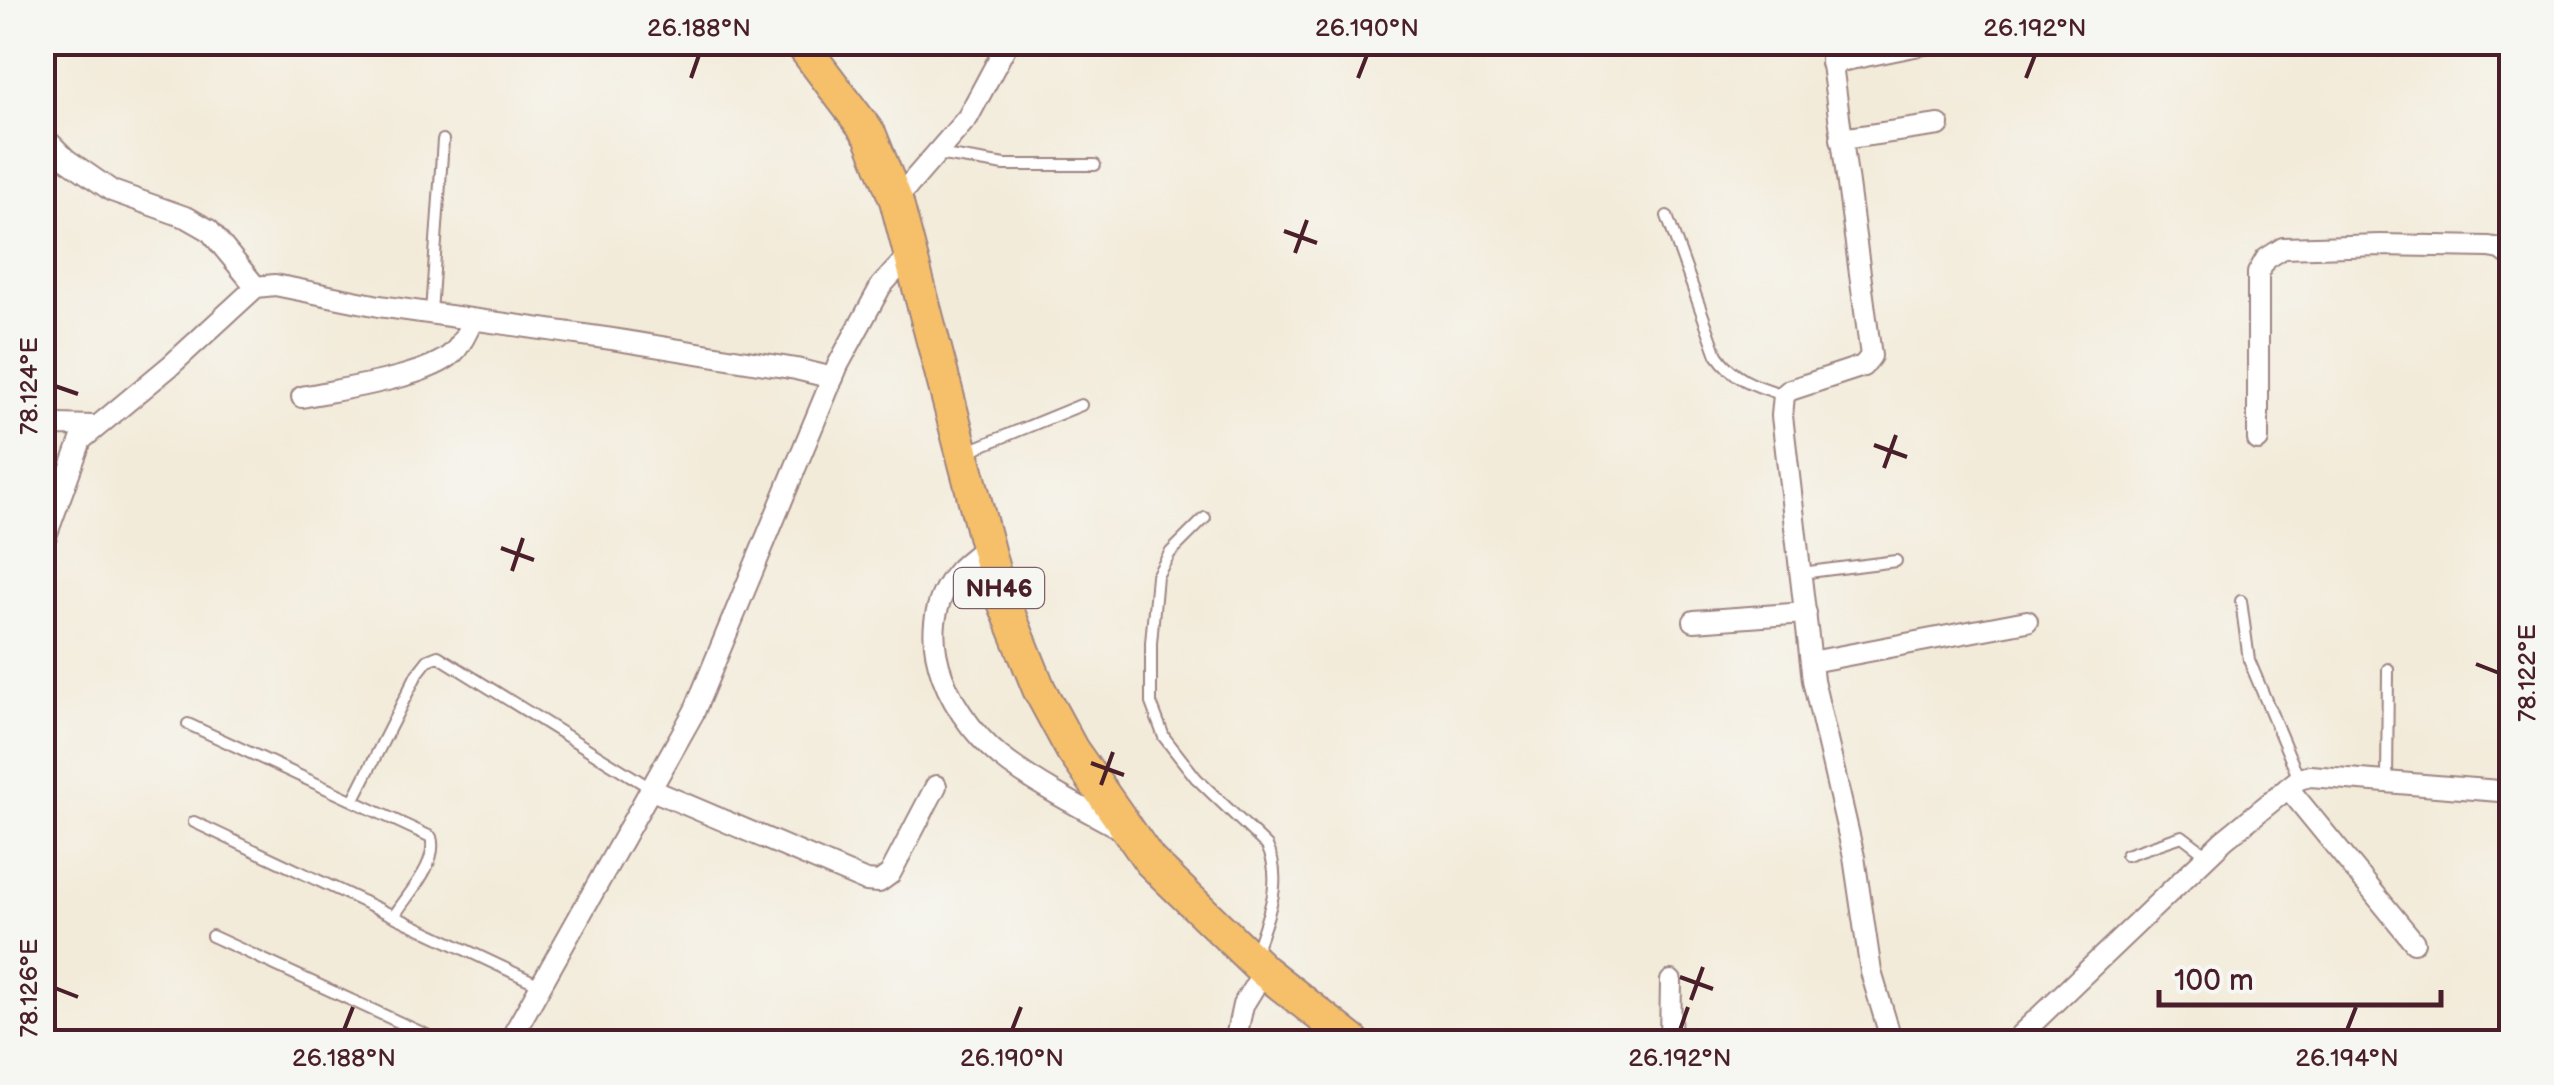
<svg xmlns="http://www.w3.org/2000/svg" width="2554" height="1085" viewBox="0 0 2554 1085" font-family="'Balsamiq Sans',sans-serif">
	<rect width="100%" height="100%" fill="#f6f6f2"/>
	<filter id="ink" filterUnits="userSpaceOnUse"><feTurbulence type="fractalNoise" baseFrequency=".01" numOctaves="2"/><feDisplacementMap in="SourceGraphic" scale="20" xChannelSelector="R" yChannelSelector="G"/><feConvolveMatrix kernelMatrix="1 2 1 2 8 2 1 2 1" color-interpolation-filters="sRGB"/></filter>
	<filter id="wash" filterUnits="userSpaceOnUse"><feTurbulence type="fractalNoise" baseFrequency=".0048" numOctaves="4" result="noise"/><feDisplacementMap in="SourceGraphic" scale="40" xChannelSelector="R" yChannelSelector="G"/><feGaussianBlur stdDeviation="2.25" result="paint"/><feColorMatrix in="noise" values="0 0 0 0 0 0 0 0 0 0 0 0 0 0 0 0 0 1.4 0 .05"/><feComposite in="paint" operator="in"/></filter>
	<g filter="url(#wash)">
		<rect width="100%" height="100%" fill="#f3ebd9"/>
	</g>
	<g filter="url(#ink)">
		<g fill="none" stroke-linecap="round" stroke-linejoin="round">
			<defs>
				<g id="service">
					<polyline points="937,154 1005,165 1095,165"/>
					<path d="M1667,216l50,139c17,25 39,31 67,40"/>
					<polyline points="431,313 443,140"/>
					<polyline points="966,452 1081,405"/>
					<path d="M1205,518l-35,35 -13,23 -6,67v60l13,34 32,41 71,68c18,37 -1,73 -13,110"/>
					<polyline points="1801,573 1896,561"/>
					<polyline points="2241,601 2249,660 2299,779"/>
					<path d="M188,724l243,113c8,26 -24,58 -37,79"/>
					<polyline points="2387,783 2388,669"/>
					<polyline points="354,799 417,674 428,660 438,656 652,789"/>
					<polyline points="194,822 540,985"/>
					<polyline points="2126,855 2182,836 2207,855"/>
					<polyline points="212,936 442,1042"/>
				</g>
				<g id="minor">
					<polyline points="1829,42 1871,356 1863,366 1790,390 1784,395 1782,416 1813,680 1854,857 1871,972 1892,1042"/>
					<polyline points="1831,63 1934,42"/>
					<polyline points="42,135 66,159 112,191 188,218 209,230 256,287"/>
					<polyline points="1841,139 1939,125"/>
					<polyline points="896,200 968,117 1008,42"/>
					<path d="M302,397c37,-8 125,-19 151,-44 9,-8 14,-22 20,-33"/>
					<polyline points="42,428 59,425 94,426"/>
					<polyline points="2258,440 2258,273 2266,259 2283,248 2380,245 2489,247 2501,249 2512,257"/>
					<path d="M987,546c-9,8 -21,16 -29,25 -55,63 -4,153 52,193 36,26 76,46 114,67"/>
					<polyline points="42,547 81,440 170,366 256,287 275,285 379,306 612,339 796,369 833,378"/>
					<polyline points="1694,621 1806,613"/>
					<polyline points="1811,662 2027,621"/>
					<polyline points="2288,788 2414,942"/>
					<polyline points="652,790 866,881 879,882 890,874 936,786"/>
					<polyline points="509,1042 694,712 838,365 881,286 910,254"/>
					<polyline points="1235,1042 1243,1005 1264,971"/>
					<polyline points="1670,1042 1671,981"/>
					<polyline points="2013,1042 2224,840 2299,779 2310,776 2512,792"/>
				</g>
				<polyline id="trunk" points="800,42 870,135 896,200 997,585 1039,689 1072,750 1150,861 1264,971 1354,1042"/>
			</defs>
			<use href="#service" stroke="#9e8582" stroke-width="14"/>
			<use href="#minor" stroke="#9e8582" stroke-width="24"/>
			<use href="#trunk" stroke="#9e8582" stroke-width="36"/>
			<use href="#service" stroke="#fff" stroke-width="10"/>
			<use href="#minor" stroke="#fff" stroke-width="20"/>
			<use href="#trunk" stroke="#f6c06b" stroke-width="32"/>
		</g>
	</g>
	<path fill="none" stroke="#4a1f2b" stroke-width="4" d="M691,78l8,-23M1358,78l9,-23M2026,78l9,-23M1284,231l33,12M1295,253l12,-33M55,386l23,8M1874,445l33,12M1884,468l12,-33M501,548l33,12M512,571l11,-33M2476,664l23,9M1091,763l33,12M1101,785l12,-33M1680,977l33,12M55,988l23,9M1691,1000l12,-33M344,1030l9,-23M1012,1030l9,-23M1680,1030l8,-23M2347,1030l9,-23"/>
	<g text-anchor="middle" stroke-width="9" stroke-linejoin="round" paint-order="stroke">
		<rect fill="#f6f6f2" stroke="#7e6067" stroke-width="2.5" x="954" y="568" width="90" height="40" rx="8"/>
		<g font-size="25" font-weight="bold" fill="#4a1f2b">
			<text x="999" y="597">NH46</text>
		</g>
	</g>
	<rect width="2554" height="1085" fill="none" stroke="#f6f6f2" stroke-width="110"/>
	<path d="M2159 990v15h282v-15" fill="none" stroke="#4a1f2b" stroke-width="5"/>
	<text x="2174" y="990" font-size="30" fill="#4a1f2b" stroke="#f6f6f2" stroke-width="8" paint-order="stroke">100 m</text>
	<rect x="55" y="55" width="2444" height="975" fill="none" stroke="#4a1f2b" stroke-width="4"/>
	<g font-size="25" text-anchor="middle" fill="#4a1f2b">
		<text x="699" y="36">26.188°N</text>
		<text x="1367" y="36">26.190°N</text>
		<text x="2035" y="36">26.192°N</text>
		<text transform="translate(28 386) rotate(-90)" y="9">78.124°E</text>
		<text transform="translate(2526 673) rotate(-90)" y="9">78.122°E</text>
		<text transform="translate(28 988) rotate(-90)" y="9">78.126°E</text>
		<text x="344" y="1066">26.188°N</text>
		<text x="1012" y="1066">26.190°N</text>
		<text x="1680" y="1066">26.192°N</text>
		<text x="2347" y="1066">26.194°N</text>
	</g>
</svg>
